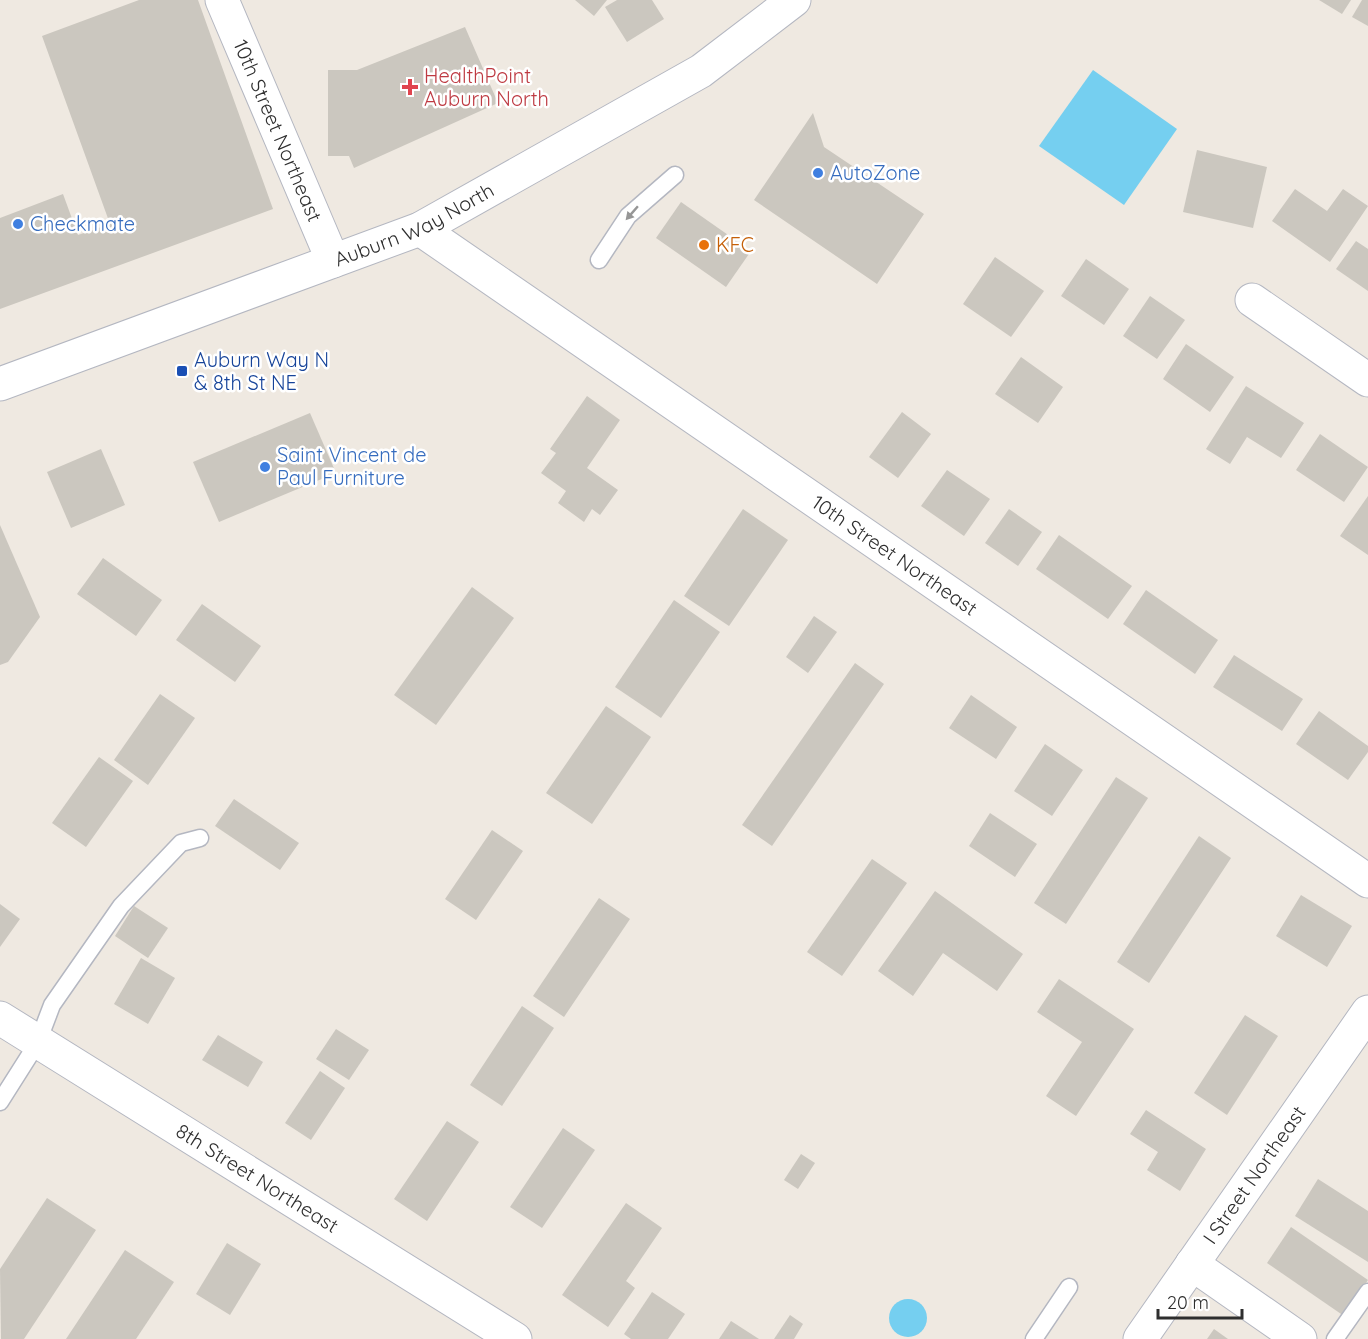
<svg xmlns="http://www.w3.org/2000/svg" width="1368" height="1339" viewBox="0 0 1368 1339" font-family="Quicksand,sans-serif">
	<rect width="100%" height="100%" fill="#efe9e1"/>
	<g fill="#75cff0">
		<polygon points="1093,70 1177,129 1124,205 1039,146"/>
		<circle cx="908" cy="1318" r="19"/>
	</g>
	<g fill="#cbc7bf">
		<polygon points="139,0 198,0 273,209 0,309 0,218 63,194 78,235 110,224 42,36"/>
		<polygon points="575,0 607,0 594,16"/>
		<polygon points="617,0 652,0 664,19 627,42 605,7"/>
		<polygon points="1319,0 1351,0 1342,14"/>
		<polygon points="1362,0 1368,0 1368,26 1352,17"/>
		<polygon points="465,27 498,103 354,168 349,156 328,156 328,70 357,70"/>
		<polygon points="813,113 824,147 924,214 877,284 754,200"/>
		<polygon points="1197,150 1267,167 1253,228 1183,212"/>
		<polygon points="1295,189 1327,211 1343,189 1368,206 1330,262 1272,221"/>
		<polygon points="681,202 751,251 726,287 656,238"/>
		<polygon points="1356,241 1368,249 1368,291 1336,269"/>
		<polygon points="995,257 1044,291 1011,337 963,304"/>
		<polygon points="1086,259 1129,289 1104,325 1061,296"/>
		<polygon points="1150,296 1185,320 1157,359 1123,336"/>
		<polygon points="1186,344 1234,377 1210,412 1163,379"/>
		<polygon points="1021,357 1063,387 1038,423 995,394"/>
		<polygon points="1246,386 1304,423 1281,458 1247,437 1230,464 1206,449"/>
		<polygon points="587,396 620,420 587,468 618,490 600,515 592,509 584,522 558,503 566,491 541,473 556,453 550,449"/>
		<polygon points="902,412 931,434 898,478 869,457"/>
		<polygon points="310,413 336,473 219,522 193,462"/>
		<polygon points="1320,434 1368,467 1344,502 1296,470"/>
		<polygon points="101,449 125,505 71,528 47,472"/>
		<polygon points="947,470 990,499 964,536 921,506"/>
		<polygon points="1368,496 1368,555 1340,536"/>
		<polygon points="743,509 788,540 729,626 684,596"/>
		<polygon points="1009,509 1042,532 1018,566 985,543"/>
		<polygon points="0,525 40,617 8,662 0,665"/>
		<polygon points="1059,535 1132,586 1108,619 1036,569"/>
		<polygon points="103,558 162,600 136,636 77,594"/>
		<polygon points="472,587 514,618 436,725 394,695"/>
		<polygon points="1146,590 1218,640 1195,674 1123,624"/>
		<polygon points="674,600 720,632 661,718 615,687"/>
		<polygon points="202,604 261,646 235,682 176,640"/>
		<polygon points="814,616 837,632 808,673 786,657"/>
		<polygon points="1234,655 1303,699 1282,731 1213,687"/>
		<polygon points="855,663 884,684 772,846 742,825"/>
		<polygon points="160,694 195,718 148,785 114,760"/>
		<polygon points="971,695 1017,727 996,759 949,728"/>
		<polygon points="606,706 651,737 592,824 546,793"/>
		<polygon points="1319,711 1368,746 1368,752 1348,780 1296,744"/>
		<polygon points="1045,744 1083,770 1052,816 1014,791"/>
		<polygon points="99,757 133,781 86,847 52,823"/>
		<polygon points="1116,777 1148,798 1066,924 1034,903"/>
		<polygon points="234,799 299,843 280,870 215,826"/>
		<polygon points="990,813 1037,844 1015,877 969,846"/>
		<polygon points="492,830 523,851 476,920 445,899"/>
		<polygon points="1199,836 1231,858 1149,983 1117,962"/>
		<polygon points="872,859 907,883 842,976 807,952"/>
		<polygon points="935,891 1023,954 997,991 943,953 913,996 878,971"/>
		<polygon points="1301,895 1352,926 1327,967 1276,936"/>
		<polygon points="599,898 630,919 564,1017 533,996"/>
		<polygon points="0,904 20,919 0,947"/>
		<polygon points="134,906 168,928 148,958 115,936"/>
		<polygon points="141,958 175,978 148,1024 114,1004"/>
		<polygon points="1059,979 1134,1029 1076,1116 1046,1096 1082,1042 1037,1012"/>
		<polygon points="522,1006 554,1028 502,1106 470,1085"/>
		<polygon points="1245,1015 1278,1036 1227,1115 1194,1093"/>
		<polygon points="336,1029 369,1050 349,1080 316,1059"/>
		<polygon points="218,1035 263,1062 248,1087 202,1060"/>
		<polygon points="320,1071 345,1088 311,1140 285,1123"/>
		<polygon points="1146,1110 1206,1149 1180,1191 1147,1170 1158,1152 1130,1134"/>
		<polygon points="447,1121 479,1142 427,1221 394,1199"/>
		<polygon points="563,1128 595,1150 542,1228 510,1207"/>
		<polygon points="801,1154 815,1163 798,1189 784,1180"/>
		<polygon points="1318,1179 1368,1211 1368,1262 1295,1216"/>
		<polygon points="47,1198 96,1230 24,1339 1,1339 0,1269"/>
		<polygon points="626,1203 662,1228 626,1281 635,1288 608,1327 562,1295"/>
		<polygon points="1291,1227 1368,1280 1344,1316 1267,1263"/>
		<polygon points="227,1243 261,1264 230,1315 196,1294"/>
		<polygon points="125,1250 174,1282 136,1339 66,1339"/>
		<polygon points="652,1292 685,1314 668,1339 631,1339 624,1334"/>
		<polygon points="790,1315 803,1324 794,1339 774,1339"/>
		<polygon points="731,1321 759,1339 719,1339"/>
		<polygon points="1214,1329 1228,1339 1207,1339"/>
	</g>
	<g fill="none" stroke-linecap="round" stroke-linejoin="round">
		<defs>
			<g id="lane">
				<polyline points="599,260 628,216 675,175"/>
				<polyline points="0,1102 38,1042 52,1005 121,906 181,843 200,838"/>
				<polyline points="1034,1339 1069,1287"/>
				<polyline points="1335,1339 1368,1292"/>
			</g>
			<g id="street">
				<path id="s1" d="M222,0l111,261"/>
				<path id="s2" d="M420,229l948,652"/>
				<polyline points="1252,300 1368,380"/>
				<polyline points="1192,1264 1300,1339"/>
				<path id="s3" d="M1140,1339l228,-327"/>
			</g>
			<g id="secondary">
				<path id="s4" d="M0,384l420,-155 281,-158 93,-71"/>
				<path id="s5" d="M0,1018l515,321"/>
			</g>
		</defs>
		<use href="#lane" stroke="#b4b7c1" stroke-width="19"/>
		<use href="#street" stroke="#b4b7c1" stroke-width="35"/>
		<use href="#secondary" stroke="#b4b7c1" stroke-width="35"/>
		<use href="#lane" stroke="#fff" stroke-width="16"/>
		<use href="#street" stroke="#fff" stroke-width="33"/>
		<use href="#secondary" stroke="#fff" stroke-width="33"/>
	</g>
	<defs><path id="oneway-solid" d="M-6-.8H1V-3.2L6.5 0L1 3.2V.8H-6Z" transform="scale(1.5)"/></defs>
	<use fill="#969696" href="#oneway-solid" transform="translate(632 213) rotate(131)"/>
	<path fill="#e0444e" stroke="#fff" stroke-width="2" d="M407 78h6v6h6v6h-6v6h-6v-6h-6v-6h6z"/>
	<g fill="#3f7fe0" stroke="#fff" stroke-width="2">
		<circle cx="818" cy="173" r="6"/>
		<circle cx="18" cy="224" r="6"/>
		<circle cx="265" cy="467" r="6"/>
	</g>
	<circle fill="#e8710a" stroke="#fff" stroke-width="2" cx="704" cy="245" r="6"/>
	<rect fill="#1a4fb4" stroke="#fff" stroke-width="2" x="176" y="365" width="12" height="12" rx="3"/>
	<g text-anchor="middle" stroke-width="5" stroke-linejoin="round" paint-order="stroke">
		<g font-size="20" fill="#be3a42" stroke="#fff" text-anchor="start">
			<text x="424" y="83">HealthPoint<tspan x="424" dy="23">Auburn North</tspan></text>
		</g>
		<g font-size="20" fill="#2e2e2e" stroke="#fff">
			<text dy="7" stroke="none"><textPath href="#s1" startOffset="142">10th Street Northeast</textPath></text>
			<text dy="7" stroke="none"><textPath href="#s4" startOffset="444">Auburn Way North</textPath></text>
			<text dy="7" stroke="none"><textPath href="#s2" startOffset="576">10th Street Northeast</textPath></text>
			<text dy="7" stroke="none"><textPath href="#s3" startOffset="200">I Street Northeast</textPath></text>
			<text dy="7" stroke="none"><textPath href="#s5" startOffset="303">8th Street Northeast</textPath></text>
		</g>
		<g font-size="20" fill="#366cbe" stroke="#fff" text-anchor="start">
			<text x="830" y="180">AutoZone</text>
			<text x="30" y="231">Checkmate</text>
			<text x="277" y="462">Saint Vincent de<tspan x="277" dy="23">Paul Furniture</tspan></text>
		</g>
		<g font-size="20" fill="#c56008" stroke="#fff" text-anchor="start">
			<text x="716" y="252">KFC</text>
		</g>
		<g font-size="20" fill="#164399" stroke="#fff" text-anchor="start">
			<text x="194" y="367">Auburn Way N<tspan x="194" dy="23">&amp; 8th St NE</tspan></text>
		</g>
	</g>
	<path d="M1158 1309v9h84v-9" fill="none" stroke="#2e2e2e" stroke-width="3"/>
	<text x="1167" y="1309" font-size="18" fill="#2e2e2e" stroke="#ffffff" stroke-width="4.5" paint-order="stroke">20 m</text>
</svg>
